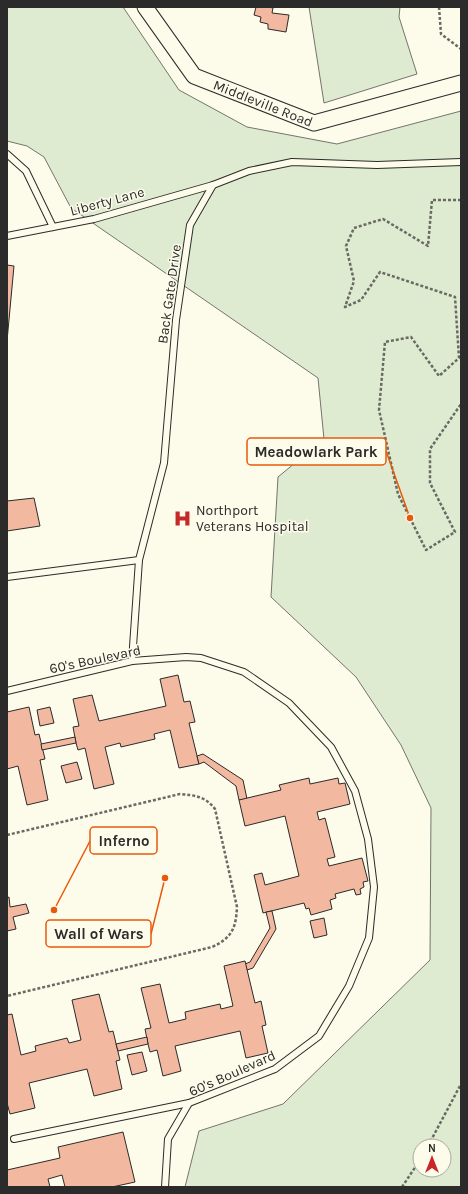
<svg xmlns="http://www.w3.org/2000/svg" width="468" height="1194" viewBox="0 0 468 1194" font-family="Karla,sans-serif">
	<rect width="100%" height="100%" fill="#fdfbea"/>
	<g fill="#deebd1" stroke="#74746e" fill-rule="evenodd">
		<path d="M7,7h116l56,83 68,37 90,17 124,-33v1076h-276l14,-56 84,-27 147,-144 1,-152 -30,-63 -45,-68 -85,-80 7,-120 46,-38 -6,-61 -247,-170 -27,-51 -17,-11 -20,-5zM420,1146h24v24h-24z"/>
		<polygon points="309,7 400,7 399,17 417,74 324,103"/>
	</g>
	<g fill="#f2b8a0" stroke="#2b2b2b">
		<polygon points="256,7 269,7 273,8 272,13 289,15 286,32 268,29 268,24 260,22 261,17 254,15"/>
		<polygon points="7,265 14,266 7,341"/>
		<polygon points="34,498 40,526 7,531 7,501"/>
		<polygon points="178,675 184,702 190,701 195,722 189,723 199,764 179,768 170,730 154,734 155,739 121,747 120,743 105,747 114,784 94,789 85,748 78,750 76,743 73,727 79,726 73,699 92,695 99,721 166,706 160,679"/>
		<polygon points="29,707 35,735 39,734 45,759 40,760 48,800 27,805 18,766 7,769 7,712"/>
		<polygon points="50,707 54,723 40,726 37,710"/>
		<polygon points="75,737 76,743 42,750 41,744"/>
		<polygon points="203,754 243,780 247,799 239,800 236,786 204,762 199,764 197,756"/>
		<polygon points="77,762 82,779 66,783 61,766"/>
		<polygon points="309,778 310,784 338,778 339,784 345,783 350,804 317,812 319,820 325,818 335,857 327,859 329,866 362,858 368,881 363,882 364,887 360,889 361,894 356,895 354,889 335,894 336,898 330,900 332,909 311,915 309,908 306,909 304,903 263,913 254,875 262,873 265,885 299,876 285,816 245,826 239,800 281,790 279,785"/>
		<polygon points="9,897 10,907 26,904 29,913 13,917 16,929 7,931 7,898"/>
		<polygon points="272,911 276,929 253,968 247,970 245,964 250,962 270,928 266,912"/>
		<polygon points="324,918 327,935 314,938 310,921"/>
		<polygon points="245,961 255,1003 261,1001 266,1025 262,1026 268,1053 246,1058 240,1031 175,1046 181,1071 163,1076 157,1050 150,1052 148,1044 145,1029 151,1028 141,988 160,984 169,1023 186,1019 185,1012 220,1004 221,1009 233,1006 224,966"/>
		<polygon points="99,994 109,1032 113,1031 120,1060 116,1061 122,1089 94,1096 87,1069 29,1083 35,1108 10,1114 7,1103 7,1015 12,1014 21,1055 36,1051 35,1046 67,1038 69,1043 81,1040 72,1000"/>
		<polygon points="147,1037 148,1044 118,1051 116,1044"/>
		<polygon points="142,1052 147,1071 132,1075 127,1055"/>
		<polygon points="123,1132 135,1182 112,1187 65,1187 62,1175 48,1179 50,1187 7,1187 7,1170 60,1158 58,1147"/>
	</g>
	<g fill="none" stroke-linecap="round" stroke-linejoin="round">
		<defs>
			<g id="service">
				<polyline points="7,154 26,171 53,227"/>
				<polyline points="7,236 94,219 213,185 249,171 292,162 377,165 461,162"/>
				<polyline points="7,577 139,560"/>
				<polyline points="132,661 139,560 164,463 176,320 190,225 213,185"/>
				<polyline points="7,691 132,661 186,657 201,658 244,672 289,703 331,747 355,791 368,839 374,887 369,938 349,986 319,1036 275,1069 189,1103 168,1139 165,1187"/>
				<polyline points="14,1139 189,1103"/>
			</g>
			<g id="tertiary">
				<path id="s1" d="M145,7l49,69 120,47 147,-40"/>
			</g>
		</defs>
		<use href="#service" stroke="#2b2b2b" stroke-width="8"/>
		<use href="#tertiary" stroke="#2b2b2b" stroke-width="17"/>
		<g stroke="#6a6964" stroke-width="2.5" stroke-dasharray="3 2" stroke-linecap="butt">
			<polyline points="439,7 441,34 461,49"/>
			<polyline points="461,200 432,200 428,246 383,219 354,228 346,246 354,281 345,307 361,300 380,272 455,297 459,358 439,376 411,337 385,342 379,410 398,494 426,550 455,532 430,483 430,449 461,404"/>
			<path d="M7,835l173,-41c15,1 26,3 35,15l22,98c-1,21 -5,31 -25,40l-205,49"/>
			<polyline points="428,1146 461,1084"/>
			<polyline points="402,1187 420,1160"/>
		</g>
		<use href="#service" stroke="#fdfbea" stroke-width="6"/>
		<use href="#tertiary" stroke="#fdfbea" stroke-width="15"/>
	</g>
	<defs>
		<symbol id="hospital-bare" viewBox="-9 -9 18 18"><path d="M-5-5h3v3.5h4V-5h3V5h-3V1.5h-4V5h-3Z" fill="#c62828" stroke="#fdfbea" stroke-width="2.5" paint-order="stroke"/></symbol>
	</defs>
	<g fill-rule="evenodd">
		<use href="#hospital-bare" x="170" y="506" width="25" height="25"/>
	</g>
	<g text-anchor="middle" stroke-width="3" stroke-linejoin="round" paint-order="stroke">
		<g font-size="14" fill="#2b2b2b" stroke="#fdfbea">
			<text dy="5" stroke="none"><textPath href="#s1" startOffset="159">Middleville Road</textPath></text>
			<text transform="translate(107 201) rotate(-15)" y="5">Liberty Lane</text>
			<text transform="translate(169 294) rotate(-82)" y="5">Back Gate Drive</text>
			<text transform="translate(95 659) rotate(-12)" y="5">60's Boulevard</text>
			<text transform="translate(232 1073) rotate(-24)" y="5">60's Boulevard</text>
		</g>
		<g font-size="14" fill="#2b2b2b" stroke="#fdfbea" text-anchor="start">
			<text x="196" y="515">Northport<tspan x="196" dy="16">Veterans Hospital</tspan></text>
		</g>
	</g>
	<path fill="none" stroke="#e8590c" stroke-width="1.5" d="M410 518L386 451M54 910L90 841M165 878L151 934"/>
	<g fill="#e8590c" stroke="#fdfbea" stroke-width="1.5">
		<circle cx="410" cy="518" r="4"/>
		<circle cx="54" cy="910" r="4"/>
		<circle cx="165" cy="878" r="4"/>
	</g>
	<g fill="#fdfbea" stroke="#e8590c" stroke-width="1.5">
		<rect x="247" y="438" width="139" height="27" rx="4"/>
		<rect x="90" y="827" width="67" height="27" rx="4"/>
		<rect x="46" y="920" width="105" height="27" rx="4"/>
	</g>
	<g font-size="15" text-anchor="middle" font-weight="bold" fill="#2b2b2b">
		<text x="316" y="457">Meadowlark Park</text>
		<text x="124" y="846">Inferno</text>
		<text x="99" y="939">Wall of Wars</text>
	</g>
	<rect width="468" height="1194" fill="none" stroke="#2b2b2b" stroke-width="16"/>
	<g transform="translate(432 1158)"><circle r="19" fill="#fdfbea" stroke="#a9a89e"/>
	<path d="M0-3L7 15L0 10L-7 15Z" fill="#c62828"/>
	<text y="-6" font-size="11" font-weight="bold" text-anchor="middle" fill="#2b2b2b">N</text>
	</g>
</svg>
